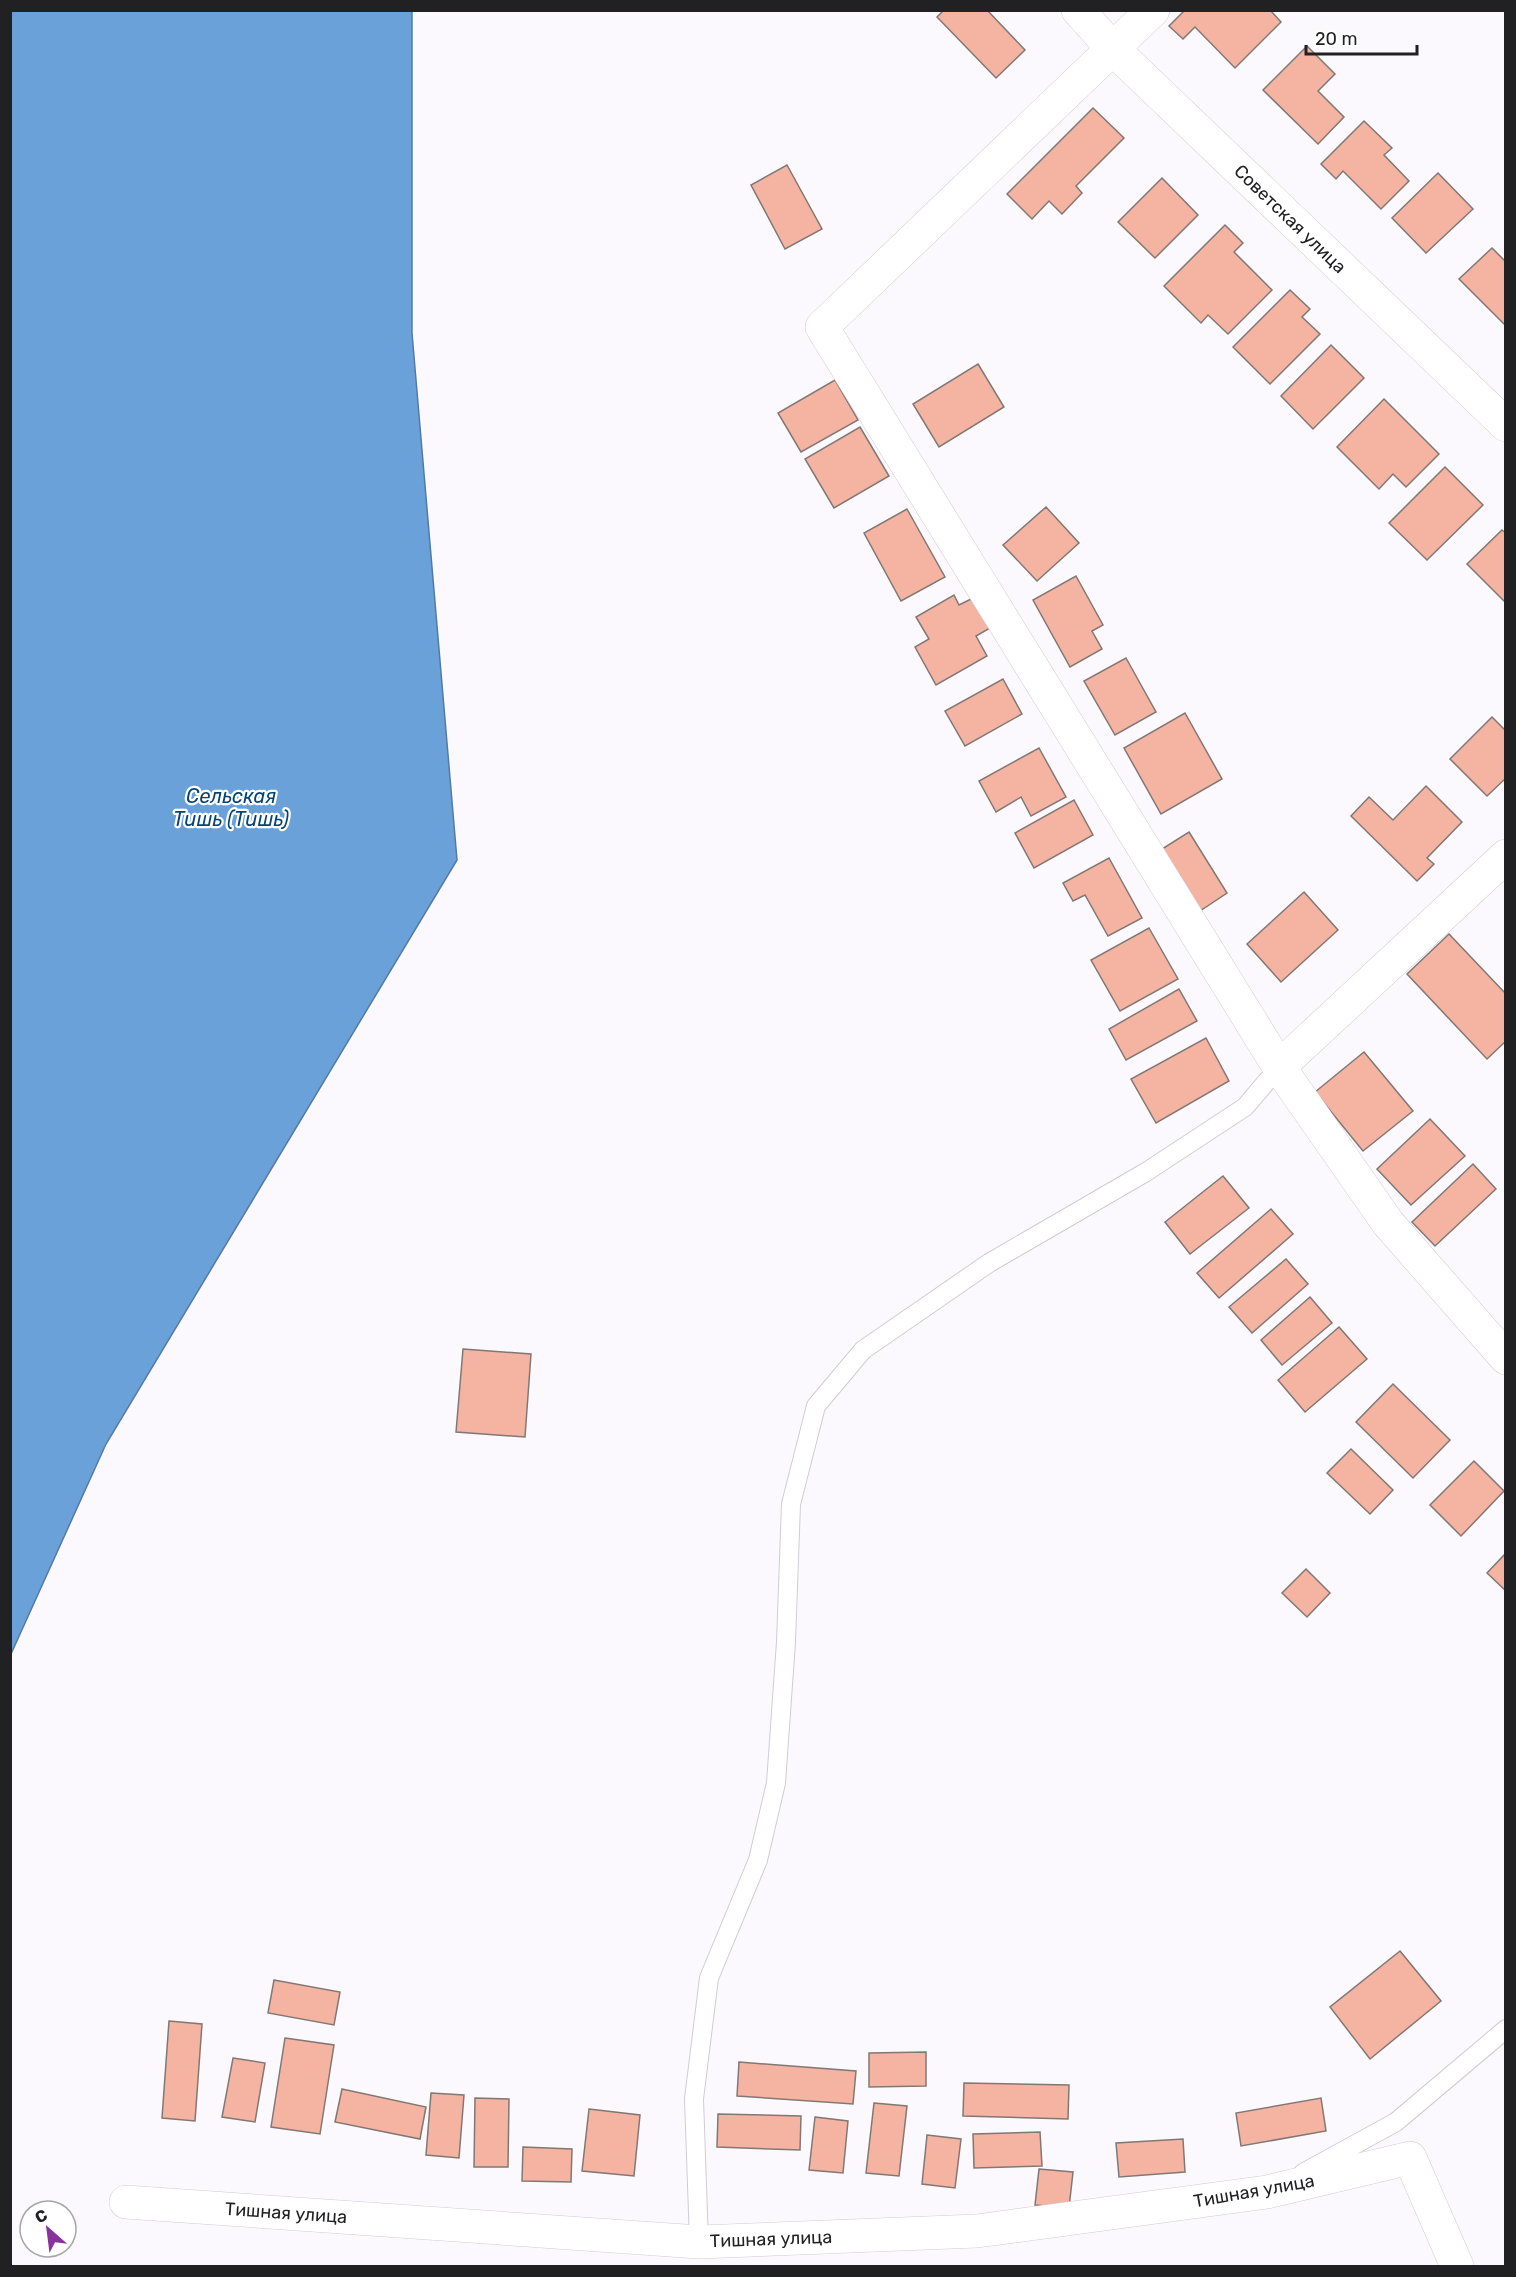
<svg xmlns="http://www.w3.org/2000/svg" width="1516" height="2277" viewBox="0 0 1516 2277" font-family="Rubik,sans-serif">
	<rect width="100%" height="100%" fill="#fcf9fe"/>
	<polygon fill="#6ba1d9" stroke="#557aa2" stroke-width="1.5" points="11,10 412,11 412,333 457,860 106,1444 11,1654"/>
	<g fill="#f5b3a2" stroke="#817875" stroke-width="1.5">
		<polygon points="944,10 987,10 1025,50 996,78 937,17"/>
		<polygon points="1185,10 1270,10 1281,22 1235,68 1195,27 1183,39 1169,26"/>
		<polygon points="1307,46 1335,74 1318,91 1344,117 1318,144 1263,90"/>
		<polygon points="1093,108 1124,138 1076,186 1082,193 1062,214 1049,201 1032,219 1007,194"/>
		<polygon points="1364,121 1392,148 1384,155 1409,181 1381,209 1343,171 1336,179 1321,164"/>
		<polygon points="787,165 822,229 785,249 751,185"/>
		<polygon points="1438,173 1473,209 1426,253 1392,218"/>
		<polygon points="1162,178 1198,215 1155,258 1118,222"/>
		<polygon points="1225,225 1243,243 1234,252 1272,290 1228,334 1208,315 1201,323 1164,286"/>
		<polygon points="1492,248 1506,262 1506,326 1459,279"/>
		<polygon points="1290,290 1310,309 1302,317 1320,334 1270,384 1233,347"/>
		<polygon points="1331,345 1364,378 1313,429 1281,396"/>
		<polygon points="978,364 1004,407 939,447 913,404"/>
		<polygon points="835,380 858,420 801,452 778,413"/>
		<polygon points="1384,399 1439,454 1406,487 1393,474 1379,489 1337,447"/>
		<polygon points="860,427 889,476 834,508 805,459"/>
		<polygon points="1445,467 1483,505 1427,560 1389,523"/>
		<polygon points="1046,507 1079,543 1037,581 1003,545"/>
		<polygon points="907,509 945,577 901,601 864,533"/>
		<polygon points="1502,530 1506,533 1506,603 1467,564"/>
		<polygon points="1076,576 1103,625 1092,631 1102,649 1070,667 1033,600"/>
		<polygon points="954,595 959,605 973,598 990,628 976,636 987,656 936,685 915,647 929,639 916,617"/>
		<polygon points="1126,658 1156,712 1115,735 1084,681"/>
		<polygon points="1003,679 1022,714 965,746 945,711"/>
		<polygon points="1185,713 1222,779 1161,814 1124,748"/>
		<polygon points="1492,717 1506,731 1506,778 1487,796 1450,759"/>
		<polygon points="1039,748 1066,797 1031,816 1021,797 996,812 979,781"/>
		<polygon points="1426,786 1462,822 1427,858 1434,864 1417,881 1351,816 1369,797 1393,820"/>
		<polygon points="1074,800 1093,835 1034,868 1015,833"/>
		<polygon points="1189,832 1227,893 1200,911 1162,849"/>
		<polygon points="1109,858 1142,918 1108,936 1085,895 1073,901 1063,883"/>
		<polygon points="1304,892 1338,930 1281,982 1247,944"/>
		<polygon points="1149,928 1178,979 1120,1011 1091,960"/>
		<polygon points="1449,934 1506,994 1506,1041 1487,1059 1407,974"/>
		<polygon points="1179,989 1197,1021 1126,1060 1109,1029"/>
		<polygon points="1206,1038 1229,1081 1156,1123 1131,1079"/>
		<polygon points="1364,1052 1413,1111 1363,1151 1315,1092"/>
		<polygon points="1430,1119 1465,1156 1411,1205 1377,1169"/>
		<polygon points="1473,1164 1496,1189 1435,1246 1412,1222"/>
		<polygon points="1223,1176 1249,1208 1190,1254 1165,1222"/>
		<polygon points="1271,1209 1293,1234 1219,1298 1197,1273"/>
		<polygon points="1286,1259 1308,1284 1252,1333 1229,1307"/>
		<polygon points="1310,1297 1332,1323 1282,1365 1261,1340"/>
		<polygon points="1339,1327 1367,1359 1305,1412 1278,1380"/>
		<polygon points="463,1349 531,1354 525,1437 456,1432"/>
		<polygon points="1393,1384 1450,1440 1413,1478 1356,1422"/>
		<polygon points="1351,1449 1393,1490 1370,1514 1327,1473"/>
		<polygon points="1474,1461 1504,1491 1461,1536 1430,1505"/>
		<polygon points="1506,1553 1506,1591 1487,1573"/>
		<polygon points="1306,1569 1330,1593 1307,1617 1282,1593"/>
		<polygon points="1400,1951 1441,2001 1370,2059 1330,2007"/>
		<polygon points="274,1980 340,1992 334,2025 268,2013"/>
		<polygon points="169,2021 202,2024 195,2121 162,2118"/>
		<polygon points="285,2038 334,2045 320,2134 271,2127"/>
		<polygon points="926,2052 926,2086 869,2087 869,2053"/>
		<polygon points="233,2058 265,2063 255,2122 222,2117"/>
		<polygon points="739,2062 856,2071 853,2104 737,2096"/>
		<polygon points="964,2083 1069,2085 1068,2119 963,2116"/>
		<polygon points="342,2089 426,2107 420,2139 335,2122"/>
		<polygon points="431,2093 464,2095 459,2158 426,2155"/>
		<polygon points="475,2098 509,2099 508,2167 474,2167"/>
		<polygon points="1321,2098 1326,2131 1241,2146 1236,2113"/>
		<polygon points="874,2103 907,2106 899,2176 866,2173"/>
		<polygon points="589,2109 640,2115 634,2176 582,2171"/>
		<polygon points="718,2114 801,2116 800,2150 717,2147"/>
		<polygon points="815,2117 848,2121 843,2173 809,2170"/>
		<polygon points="1040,2132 1042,2166 974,2168 973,2134"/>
		<polygon points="927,2135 961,2139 955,2188 922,2184"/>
		<polygon points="1183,2139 1185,2172 1119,2177 1116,2143"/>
		<polygon points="523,2147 572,2149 571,2182 522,2181"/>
		<polygon points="1039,2169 1073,2172 1069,2208 1035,2205"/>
	</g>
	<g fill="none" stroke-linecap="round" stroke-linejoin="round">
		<defs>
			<g id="lane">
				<polyline points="1303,2173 1396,2122 1506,2029"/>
				<polyline points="699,2242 694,2099 709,1978 758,1860 776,1783 786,1642 791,1504 816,1406 863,1350 989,1263 1146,1172 1245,1107 1279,1067"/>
			</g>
			<g id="street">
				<polyline points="1078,10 1112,48 1506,425"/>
				<polyline points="1153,10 822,327 1279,1067 1388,1223 1506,1358"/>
				<polyline points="1279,1067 1506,856"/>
				<polyline points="126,2202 699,2242 977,2231 1267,2192 1410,2158 1457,2266"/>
			</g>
		</defs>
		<use href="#lane" stroke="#d0ccd4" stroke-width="20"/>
		<use href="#street" stroke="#d0ccd4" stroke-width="34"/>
		<use href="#lane" stroke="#fff" stroke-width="18"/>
		<use href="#street" stroke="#fff" stroke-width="33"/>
	</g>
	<g text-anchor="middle" stroke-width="4.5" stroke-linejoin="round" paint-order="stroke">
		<g font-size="18" fill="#212023" stroke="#fff">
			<text transform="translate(1290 219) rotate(44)" y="6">Советская улица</text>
			<text transform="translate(1254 2191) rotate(-10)" y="6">Тишная улица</text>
			<text transform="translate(286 2213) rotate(4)" y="6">Тишная улица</text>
			<text transform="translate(771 2239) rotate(-2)" y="6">Тишная улица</text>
		</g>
		<g font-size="20" font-style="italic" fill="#044477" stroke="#fff">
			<text x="231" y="803">Сельская<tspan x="231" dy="23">Тишь (Тишь)</tspan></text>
		</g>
	</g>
	<rect width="1516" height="2277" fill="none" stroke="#212023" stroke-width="24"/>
	<g transform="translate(48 2229) rotate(332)"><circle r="28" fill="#ffffff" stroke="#a6a6a7" stroke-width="1.5"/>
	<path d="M0-4.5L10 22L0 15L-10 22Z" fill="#89329e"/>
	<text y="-9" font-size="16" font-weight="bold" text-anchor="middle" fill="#212023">С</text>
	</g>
	<path d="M1306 45v9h111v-9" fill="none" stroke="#212023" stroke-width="3"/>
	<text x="1315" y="45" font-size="18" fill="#212023" stroke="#ffffff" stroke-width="4.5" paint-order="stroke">20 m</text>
</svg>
